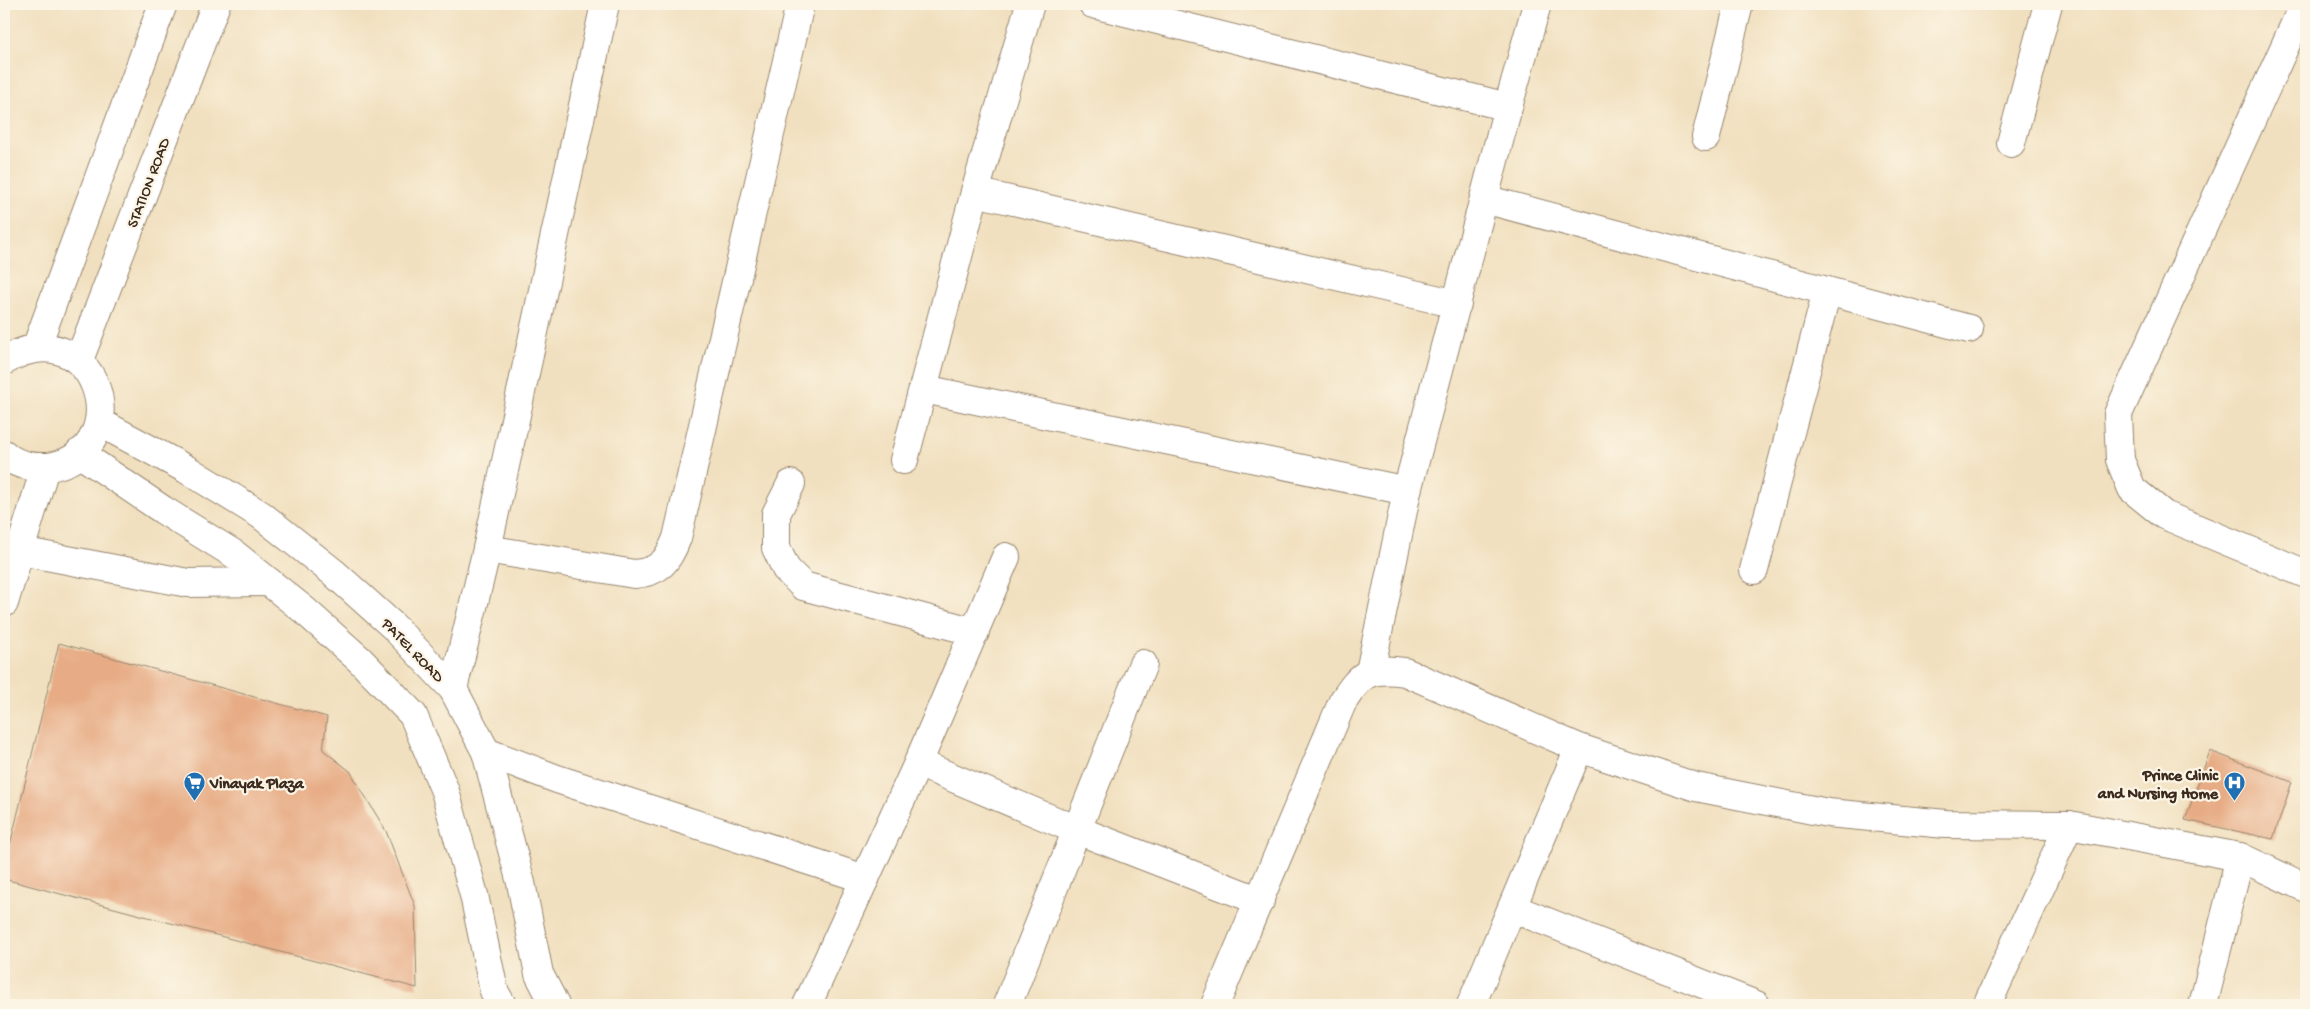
<svg xmlns="http://www.w3.org/2000/svg" width="2310" height="1009" viewBox="0 0 2310 1009" font-family="'Gochi Hand',sans-serif">
	<rect width="100%" height="100%" fill="#fcf5e5"/>
	<filter id="ink" filterUnits="userSpaceOnUse"><feTurbulence type="fractalNoise" baseFrequency=".02" numOctaves="2"/><feDisplacementMap in="SourceGraphic" scale="10" xChannelSelector="R" yChannelSelector="G"/><feConvolveMatrix kernelMatrix="1 2 1 2 8 2 1 2 1" color-interpolation-filters="sRGB"/></filter>
	<filter id="wash" filterUnits="userSpaceOnUse"><feTurbulence type="fractalNoise" baseFrequency=".0096" numOctaves="4" result="noise"/><feDisplacementMap in="SourceGraphic" scale="20" xChannelSelector="R" yChannelSelector="G"/><feGaussianBlur stdDeviation="1.12" result="paint"/><feColorMatrix in="noise" values="0 0 0 0 0 0 0 0 0 0 0 0 0 0 0 0 0 1.4 0 .05"/><feComposite in="paint" operator="in"/></filter>
	<g filter="url(#wash)">
		<rect width="100%" height="100%" fill="#f1e0bf"/>
		<g id="blocks">
			<g fill="#e7ac85">
				<polygon points="59,643 327,717 323,750 350,771 386,831 415,906 417,988 4,879 4,870"/>
				<polygon points="2210,751 2292,782 2273,839 2185,820"/>
			</g>
		</g>
	</g>
	<g filter="url(#ink)">
		<use href="#blocks" fill-opacity="0" stroke="#96856e" stroke-width="1"/>
		<g fill="none" stroke-linecap="round" stroke-linejoin="round">
			<defs>
				<g id="minor">
					<polyline points="1093,4 1508,107"/>
					<polyline points="2304,4 2118,414 2120,460 2132,489 2164,515 2306,574"/>
					<polyline points="1706,137 1739,4"/>
					<polyline points="2011,143 2048,4"/>
					<polyline points="975,192 1457,304"/>
					<polyline points="1484,199 1969,329"/>
					<polyline points="36,348 163,4"/>
					<polyline points="79,360 216,4"/>
					<path d="M4,361c90,-55 136,85 50,105 -17,3 -37,0 -50,-12"/>
					<polyline points="924,389 1407,491"/>
					<polyline points="99,422 186,469 261,515 334,573 393,626 453,689 486,752 521,883 539,974 555,1005"/>
					<polyline points="79,453 163,510 234,554 304,610 360,660 413,715 445,791 474,895 494,991 502,1005"/>
					<polyline points="904,460 975,192 1030,4"/>
					<polyline points="791,484 776,514 776,548 786,569 803,586 975,632"/>
					<path d="M487,549l147,25c26,-2 34,-13 43,-36l123,-534"/>
					<polyline points="20,551 188,583 269,582"/>
					<polyline points="1754,570 1827,291"/>
					<polyline points="4,603 45,468"/>
					<polyline points="1370,672 1407,491 1508,107 1537,4"/>
					<polyline points="453,689 487,549 605,4"/>
					<polyline points="486,752 557,779 865,879"/>
					<polyline points="918,763 1077,830 1260,901"/>
					<polyline points="1512,908 1756,1005"/>
					<polyline points="807,1005 918,763 1006,557"/>
					<polyline points="1007,1005 1143,664"/>
					<path d="M1215,1005l127,-302c19,-30 26,-36 63,-31l174,76 117,39 132,26 118,11 123,1 171,32 66,31"/>
					<polyline points="1471,1005 1579,748"/>
					<polyline points="1987,1005 2069,825"/>
					<polyline points="2203,1005 2240,857"/>
				</g>
			</defs>
			<use href="#minor" stroke="#96856e" stroke-width="30"/>
			<use href="#minor" stroke="#fff" stroke-width="28"/>
		</g>
	</g>
	<defs>
		<symbol id="supermarket-pin" viewBox="-11 -11 22 30"><path d="M0 17L-7.5 6A9.5 9.5 0 1 1 7.5 6Z" fill="#1f6fb2" stroke="#fcf5e5"/><path d="M-6-5.5h2.5l.6 2H6L4.5 2H-2.5L-4.4-4H-6ZM-1.5 3.2a1.3 1.3 0 1 0 .1 0ZM3 3.2a1.3 1.3 0 1 0 .1 0Z" fill="#fff"/></symbol>
		<symbol id="hospital-pin" viewBox="-11 -11 22 30"><path d="M0 17L-7.5 6A9.5 9.5 0 1 1 7.5 6Z" fill="#1f6fb2" stroke="#fcf5e5"/><path d="M-5-5h3v3.5h4V-5h3V5h-3V1.5h-4V5h-3Z" fill="#fff"/></symbol>
	</defs>
	<g fill-rule="evenodd">
		<use href="#supermarket-pin" x="182" y="770" width="25" height="34"/>
		<use href="#hospital-pin" x="2222" y="770" width="25" height="34"/>
	</g>
	<g text-anchor="middle" stroke-width="4.5" stroke-linejoin="round" paint-order="stroke">
		<g font-size="16" fill="#3b2a1e" stroke="#fcf5e5">
			<text transform="translate(147 182) rotate(-69)" y="6">STATION ROAD</text>
			<text transform="translate(414 649) rotate(46)" y="6">PATEL ROAD</text>
		</g>
		<g font-size="16" font-weight="bold" fill="#3b2a1e" stroke="#fcf5e5" text-anchor="end">
			<text x="2218" y="780">Prince Clinic<tspan x="2218" dy="18">and Nursing Home</tspan></text>
			<text x="210" y="788" text-anchor="start">Vinayak Plaza</text>
		</g>
	</g>
	<rect width="2310" height="1009" fill="none" stroke="#fcf5e5" stroke-width="20"/>
</svg>
